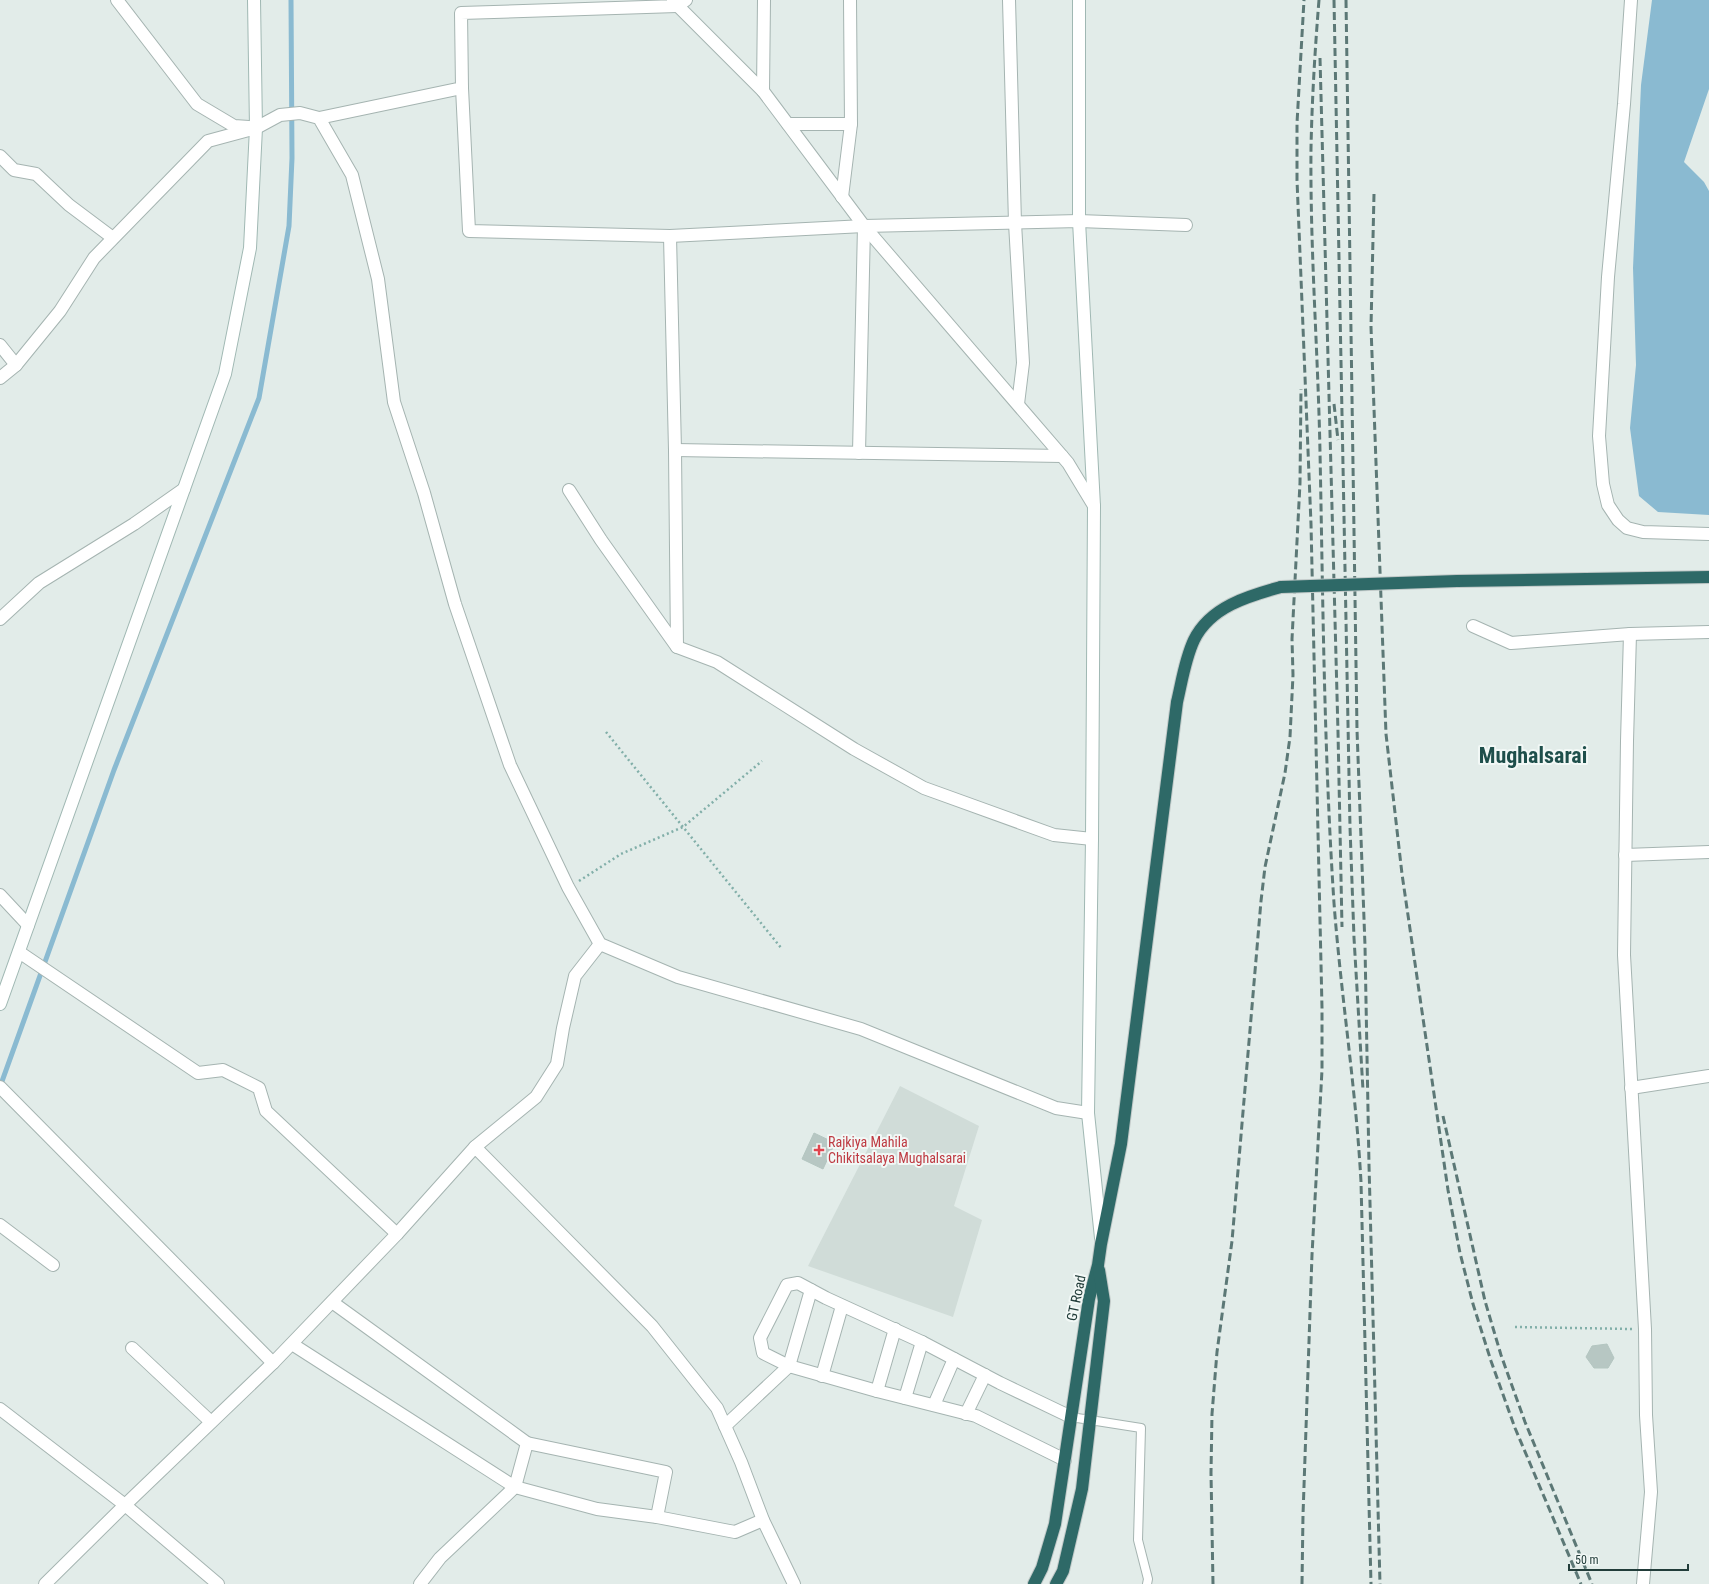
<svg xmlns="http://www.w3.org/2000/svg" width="1709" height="1584" viewBox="0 0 1709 1584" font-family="'Roboto Condensed',sans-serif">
	<rect width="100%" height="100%" fill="#e2ece9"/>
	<polygon fill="#d0dcd8" points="900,1086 979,1126 954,1206 982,1220 953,1317 808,1266"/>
	<polygon fill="#8abad1" points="1652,0 1709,0 1709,89 1684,162 1704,182 1709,191 1709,515 1658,512 1639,496 1630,428 1636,365 1633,268 1641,85"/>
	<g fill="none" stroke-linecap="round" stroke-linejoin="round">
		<polyline stroke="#8abad1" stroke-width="5" points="0,1087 114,770 259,398 289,226 292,158 291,0"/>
	</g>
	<g fill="#b7c7c3" stroke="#b4c6c1">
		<polygon points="814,1133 835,1143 823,1169 802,1159"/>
		<polygon points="1607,1344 1614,1358 1608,1368 1594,1368 1586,1357 1592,1346"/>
	</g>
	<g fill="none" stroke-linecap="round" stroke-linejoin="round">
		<defs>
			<polyline id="lane" points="1071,1417 1141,1428 1138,1540 1148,1579 1147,1584"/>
			<g id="street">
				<polyline points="117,0 197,104 234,126 249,127"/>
				<polyline points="764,0 763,91 864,226 1068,463 1094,506"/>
				<polyline points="1009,0 1015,223 1023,363 1018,404"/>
				<polyline points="1631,0 1624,104 1608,277 1599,436 1603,484 1608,505 1618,520 1627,528 1643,532 1709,534"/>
				<polyline points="673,1 763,91"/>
				<polyline points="462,88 469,231 670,236 864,226 1079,221 1186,225"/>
				<polyline points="319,118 462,88 461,13 677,6 686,0"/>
				<polyline points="788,124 851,124 850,0"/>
				<polyline points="0,156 14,170 36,174 69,205 113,238"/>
				<polyline points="842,197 851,124"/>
				<polyline points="670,236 675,450 677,647"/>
				<polyline points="0,345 16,365"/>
				<polyline points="0,378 16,365 60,311 94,258 208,141 256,128 280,115 300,113 319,118 352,175 378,279 394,402 424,493 455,604 510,765 568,887 600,944 678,977 861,1029 1056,1108 1088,1113"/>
				<polyline points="675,450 1062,456"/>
				<polyline points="859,453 864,226"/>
				<polyline points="569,490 601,540 677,647 717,662 854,749 924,788 1054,835 1092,839"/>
				<polyline points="0,619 39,583 134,524 184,489"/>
				<polyline points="1473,626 1511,643 1630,634 1709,632"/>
				<polyline points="1630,634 1627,741 1624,955 1645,1329 1646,1415 1651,1492 1643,1584"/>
				<polyline points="1625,855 1709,852"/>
				<polyline points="0,895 28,925"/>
				<polyline points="19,952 198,1073 223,1070 259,1088 266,1111 397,1234"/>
				<polyline points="0,1087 273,1363"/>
				<polyline points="1631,1088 1709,1076"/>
				<polyline points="475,1147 536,1097 557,1064 563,1028 575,976 600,944"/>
				<polyline points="0,1225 53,1265"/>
				<polyline points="332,1302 527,1443"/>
				<polyline points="292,1344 515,1487 527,1443 666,1472 657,1517"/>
				<polyline points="132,1348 211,1422"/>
				<polyline points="822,1376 842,1306"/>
				<polyline points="877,1391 895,1329"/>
				<polyline points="905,1398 922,1342"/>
				<polyline points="934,1405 954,1359"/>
				<polyline points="0,1409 125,1505 218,1584"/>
				<polyline points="966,1414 985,1375"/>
				<polyline points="725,1426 789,1366 811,1290"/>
				<polyline points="1065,1460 976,1416 877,1391 789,1366 763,1353 760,1338 787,1285 798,1283 826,1298 922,1342 1000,1383 1071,1417"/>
				<polyline points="45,1584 125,1505 273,1363 397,1234 475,1147 652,1326 717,1408 741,1462 763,1520 794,1584"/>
				<polyline points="420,1584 440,1558 515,1487 597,1509 657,1517 735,1532 763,1520"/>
			</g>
			<g id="secondary">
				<polyline points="1079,0 1079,221 1094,506 1092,839 1088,1113 1101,1238"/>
				<polyline points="0,1004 225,374 250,248 256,128 254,0"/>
			</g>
			<g id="highway">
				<polyline points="1457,581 1709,577"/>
				<path d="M1034,1584l8,-16 13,-44 34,-225 9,-34 3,-21 20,-100 56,-442c5,-21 8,-43 17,-62 16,-33 54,-44 87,-53"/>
				<polyline points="1056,1584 1063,1571 1082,1489 1104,1301 1099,1270"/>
			</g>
		</defs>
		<use href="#lane" stroke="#a5b4b1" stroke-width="10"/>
		<use href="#street" stroke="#a5b4b1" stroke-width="14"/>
		<use href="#secondary" stroke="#a0b8b3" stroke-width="14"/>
		<use href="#highway" stroke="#c1c9c8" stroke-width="14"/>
		<g stroke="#82afa9" stroke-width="2.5" stroke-dasharray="2 3" stroke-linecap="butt">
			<polyline points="606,732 782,949"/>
			<polyline points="579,881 621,854 683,827 762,761"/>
			<polyline points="1515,1327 1632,1329"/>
		</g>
		<use href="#lane" stroke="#fff" stroke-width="8"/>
		<use href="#street" stroke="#fff" stroke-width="12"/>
		<use href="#secondary" stroke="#fff" stroke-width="12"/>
		<use href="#highway" stroke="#2e6967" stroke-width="12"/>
		<g stroke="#5c7876" stroke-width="3" stroke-dasharray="8 4" stroke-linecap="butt">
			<path d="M1319,0c-4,49 -7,99 -8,148 -1,102 7,203 9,304 3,150 4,301 14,451 7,93 22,186 27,279l10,402"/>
			<polyline points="1334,0 1350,827 1354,938 1363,1090"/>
			<polyline points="1346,0 1357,730 1365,946 1369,1165 1380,1584"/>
			<polyline points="1320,58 1338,732 1342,927"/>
			<polyline points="1374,194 1371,327 1386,734 1402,874 1448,1190 1460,1253 1473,1304 1491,1361 1515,1428 1581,1584"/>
			<polyline points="1334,404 1338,440"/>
			<polyline points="1443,1116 1485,1301 1501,1355 1525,1422 1592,1584"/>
			<polyline points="1213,1584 1211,1473 1212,1414 1217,1352 1232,1241 1261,901 1265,867 1285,773 1290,737 1293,675 1292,639 1300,483 1301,389"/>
			<polyline points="1302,1584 1303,1515 1312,1255 1322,1070 1322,1008 1311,524 1297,180 1297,123 1304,0"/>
		</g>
		<defs>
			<polyline id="highway-bridge" points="1281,587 1457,581"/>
		</defs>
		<use href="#highway-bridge" stroke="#c1c9c8" stroke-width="14" stroke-linecap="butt"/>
		<use href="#highway-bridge" stroke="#2e6967" stroke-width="12"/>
	</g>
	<path fill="#e0444e" stroke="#f2f8f6" stroke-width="1.5" d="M817 1144h4v4h4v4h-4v4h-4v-4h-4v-4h4z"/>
	<g text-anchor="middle" stroke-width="4" stroke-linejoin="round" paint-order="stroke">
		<g font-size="14" fill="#be3a42" stroke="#f2f8f6" text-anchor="start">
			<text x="828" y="1147">Rajkiya Mahila<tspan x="828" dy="16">Chikitsalaya Mughalsarai</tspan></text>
		</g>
		<g font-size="14" fill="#223d3a" stroke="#f2f8f6">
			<text transform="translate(1076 1298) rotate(-78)" y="5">GT Road</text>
		</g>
		<g font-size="22" font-weight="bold" fill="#1e4f4b" stroke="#f2f8f6">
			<text x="1533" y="763">Mughalsarai</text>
		</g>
	</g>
	<path d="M1569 1564v6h119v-6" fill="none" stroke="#223d3a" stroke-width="2"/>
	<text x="1575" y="1564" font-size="12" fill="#223d3a" stroke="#f2f8f6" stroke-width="3" paint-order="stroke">50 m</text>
</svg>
